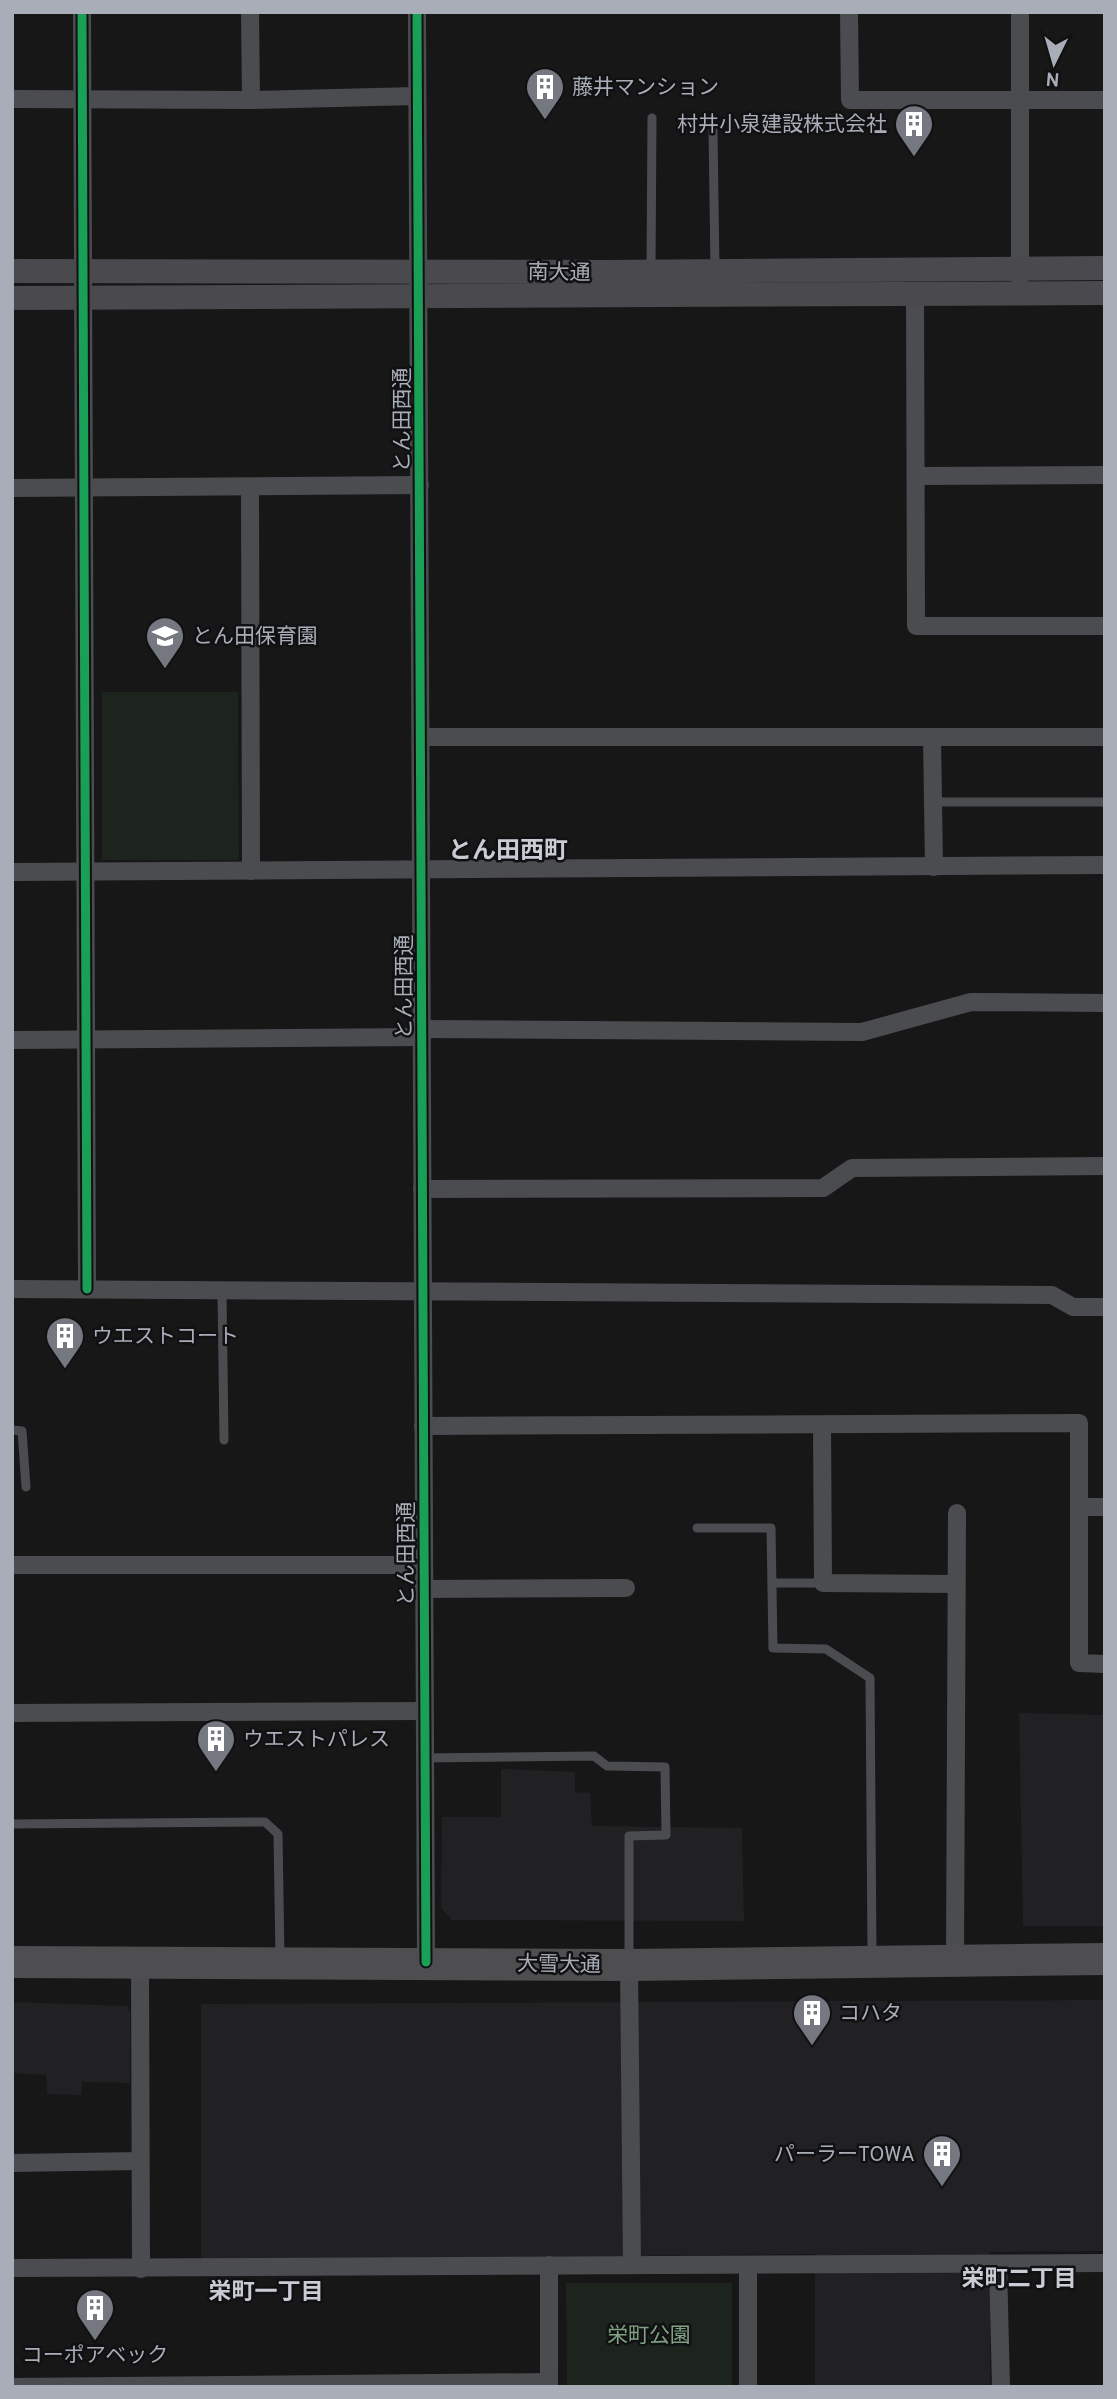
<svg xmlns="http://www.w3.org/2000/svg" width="1117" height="2399" viewBox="0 0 1117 2399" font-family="Overpass,'Noto Sans JP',sans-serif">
	<rect width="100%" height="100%" fill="#171717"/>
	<g fill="#212123">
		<polygon points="1019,1713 1105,1715 1105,1926 1023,1926"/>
		<polygon points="501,1769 575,1772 575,1792 590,1793 592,1826 742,1828 744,1921 452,1920 441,1908 442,1817 501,1817"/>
		<polygon points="1105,2000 1105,2251 990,2252 990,2387 815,2387 815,2254 201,2260 201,2004"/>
		<polygon points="12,2002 127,2006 130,2012 130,2083 82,2082 81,2095 47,2094 46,2075 12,2073"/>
	</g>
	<g fill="#1d241e">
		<polygon points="102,692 238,692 239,860 102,860"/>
		<polygon points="566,2283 732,2283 732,2387 567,2387"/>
	</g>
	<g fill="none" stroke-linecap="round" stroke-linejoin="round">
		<g stroke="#4b4c50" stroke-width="9">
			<polyline points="713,130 715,269"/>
			<polyline points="651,270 652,118"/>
			<polyline points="933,802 1105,802"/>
			<polyline points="222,1291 224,1440"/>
			<polyline points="12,1430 22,1431 26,1487"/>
			<polyline points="697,1528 771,1528 773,1648 826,1649 870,1678 872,1955"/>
			<polyline points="772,1583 823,1583"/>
			<polyline points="424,1758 594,1756 607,1766 665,1767 666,1835 629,1836 629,1960"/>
			<polyline points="12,1824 265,1822 278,1834 280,1960"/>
		</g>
		<g stroke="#4b4c50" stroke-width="18">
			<polyline points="82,12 87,1289"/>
			<polyline points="250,12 251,100"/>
			<polyline points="417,12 426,1962"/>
			<polyline points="849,12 850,100 1105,100"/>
			<polyline points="1020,12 1020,278"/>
			<polyline points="12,99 251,100 416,96"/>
			<polyline points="915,294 916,626 1105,626"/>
			<polyline points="917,476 1105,475"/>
			<polyline points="250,487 251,871"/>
			<polyline points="12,488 420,485"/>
			<polyline points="421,737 1105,737"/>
			<polyline points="932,737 934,867"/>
			<polyline points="12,872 1105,865"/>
			<polyline points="422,1029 862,1032 971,1002 1105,1003"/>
			<polyline points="12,1040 422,1037"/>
			<polyline points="422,1189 823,1188 852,1168 1105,1166"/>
			<polyline points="12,1289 1052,1295 1073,1307 1105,1307"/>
			<polyline points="423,1426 1079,1423 1079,1663 1105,1664"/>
			<polyline points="822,1426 823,1583 956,1584"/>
			<polyline points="1079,1507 1105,1507"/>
			<polyline points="12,1565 423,1565"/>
			<polyline points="423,1589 626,1588"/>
			<polyline points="12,1713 424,1711"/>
			<polyline points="955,1959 957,1513"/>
			<polyline points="140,1961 141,2269"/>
			<polyline points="629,1965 632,2264"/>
			<polyline points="12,2163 140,2161"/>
			<polyline points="998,2264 1001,2387"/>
			<polyline points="549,2265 549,2387"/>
			<polyline points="748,2265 748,2387"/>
			<polyline points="12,2268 1105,2263"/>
			<polyline points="12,2387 549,2382"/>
		</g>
		<g stroke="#4a4a4e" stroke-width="24">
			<polyline points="12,271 605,272 1105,268"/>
			<polyline points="12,298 1105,293"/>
		</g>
		<polyline stroke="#4e4e51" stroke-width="32" points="12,1962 629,1965 1105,1959"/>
		<defs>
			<g id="cycleway">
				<polyline points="82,12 87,1289"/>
				<polyline points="417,12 426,1962"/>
			</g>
		</defs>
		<use href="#cycleway" stroke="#111113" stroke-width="13"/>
		<use href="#cycleway" stroke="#1a9f57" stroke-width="9"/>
	</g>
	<defs>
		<symbol id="building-pin" viewBox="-11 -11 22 30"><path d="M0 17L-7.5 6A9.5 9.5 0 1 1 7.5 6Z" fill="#757880" stroke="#111113"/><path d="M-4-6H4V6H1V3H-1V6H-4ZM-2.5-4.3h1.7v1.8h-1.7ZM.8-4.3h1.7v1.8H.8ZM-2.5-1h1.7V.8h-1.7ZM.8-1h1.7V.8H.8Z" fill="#fff"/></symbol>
		<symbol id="school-pin" viewBox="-11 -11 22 30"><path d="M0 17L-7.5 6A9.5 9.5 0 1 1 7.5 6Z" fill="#757880" stroke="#111113"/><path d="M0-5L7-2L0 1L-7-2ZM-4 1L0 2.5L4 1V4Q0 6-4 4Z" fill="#fff"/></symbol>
	</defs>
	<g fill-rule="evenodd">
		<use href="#building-pin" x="523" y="65" width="44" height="60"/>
		<use href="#building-pin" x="892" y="102" width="44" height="60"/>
		<use href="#school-pin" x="143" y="614" width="44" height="60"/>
		<use href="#building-pin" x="43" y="1314" width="44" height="60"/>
		<use href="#building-pin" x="194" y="1717" width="44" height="60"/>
		<use href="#building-pin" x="790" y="1991" width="44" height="60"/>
		<use href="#building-pin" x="920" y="2132" width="44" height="60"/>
		<use href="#building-pin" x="73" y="2286" width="44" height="60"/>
	</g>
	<g text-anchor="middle" stroke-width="5" stroke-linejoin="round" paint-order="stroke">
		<g font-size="21" fill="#a8adb8" stroke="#111113" text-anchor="start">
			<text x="572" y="94">藤井マンション</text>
			<text x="887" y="131" text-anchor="end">村井小泉建設株式会社</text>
			<text x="192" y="643">とん田保育園</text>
			<text x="92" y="1343">ウエストコート</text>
			<text x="243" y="1746">ウエストパレス</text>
			<text x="839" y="2020">コハタ</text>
			<text x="915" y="2161" text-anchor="end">パーラーTOWA</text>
			<text x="95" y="2362" text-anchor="middle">コーポアベック</text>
		</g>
		<g font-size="21" fill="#a8adb8" stroke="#111113">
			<text transform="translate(559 272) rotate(1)" y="7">南大通</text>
			<text transform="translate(402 420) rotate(-90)" y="7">とん田西通</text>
			<text transform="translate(404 987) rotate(-90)" y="7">とん田西通</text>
			<text transform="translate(406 1554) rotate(-90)" y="7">とん田西通</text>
			<text transform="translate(559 1964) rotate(1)" y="7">大雪大通</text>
		</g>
		<g font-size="21" fill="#7fa381" stroke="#111113">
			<text x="649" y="2342">栄町公園</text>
		</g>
		<g font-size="23" font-weight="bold" fill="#c9ccd4" stroke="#111113">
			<text x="1019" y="2286">栄町二丁目</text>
			<text x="266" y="2299">栄町一丁目</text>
		</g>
		<g font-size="24" font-weight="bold" fill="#c9ccd4" stroke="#111113">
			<text x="508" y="858">とん田西町</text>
		</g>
	</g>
	<rect width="1117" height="2399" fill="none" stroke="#a8adb8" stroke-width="28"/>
	<g transform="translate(1054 63) rotate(185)" stroke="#111113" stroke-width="5" paint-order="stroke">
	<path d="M0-5L12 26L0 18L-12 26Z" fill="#a8adb8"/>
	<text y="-10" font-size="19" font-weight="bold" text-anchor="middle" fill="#a8adb8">N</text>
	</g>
</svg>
